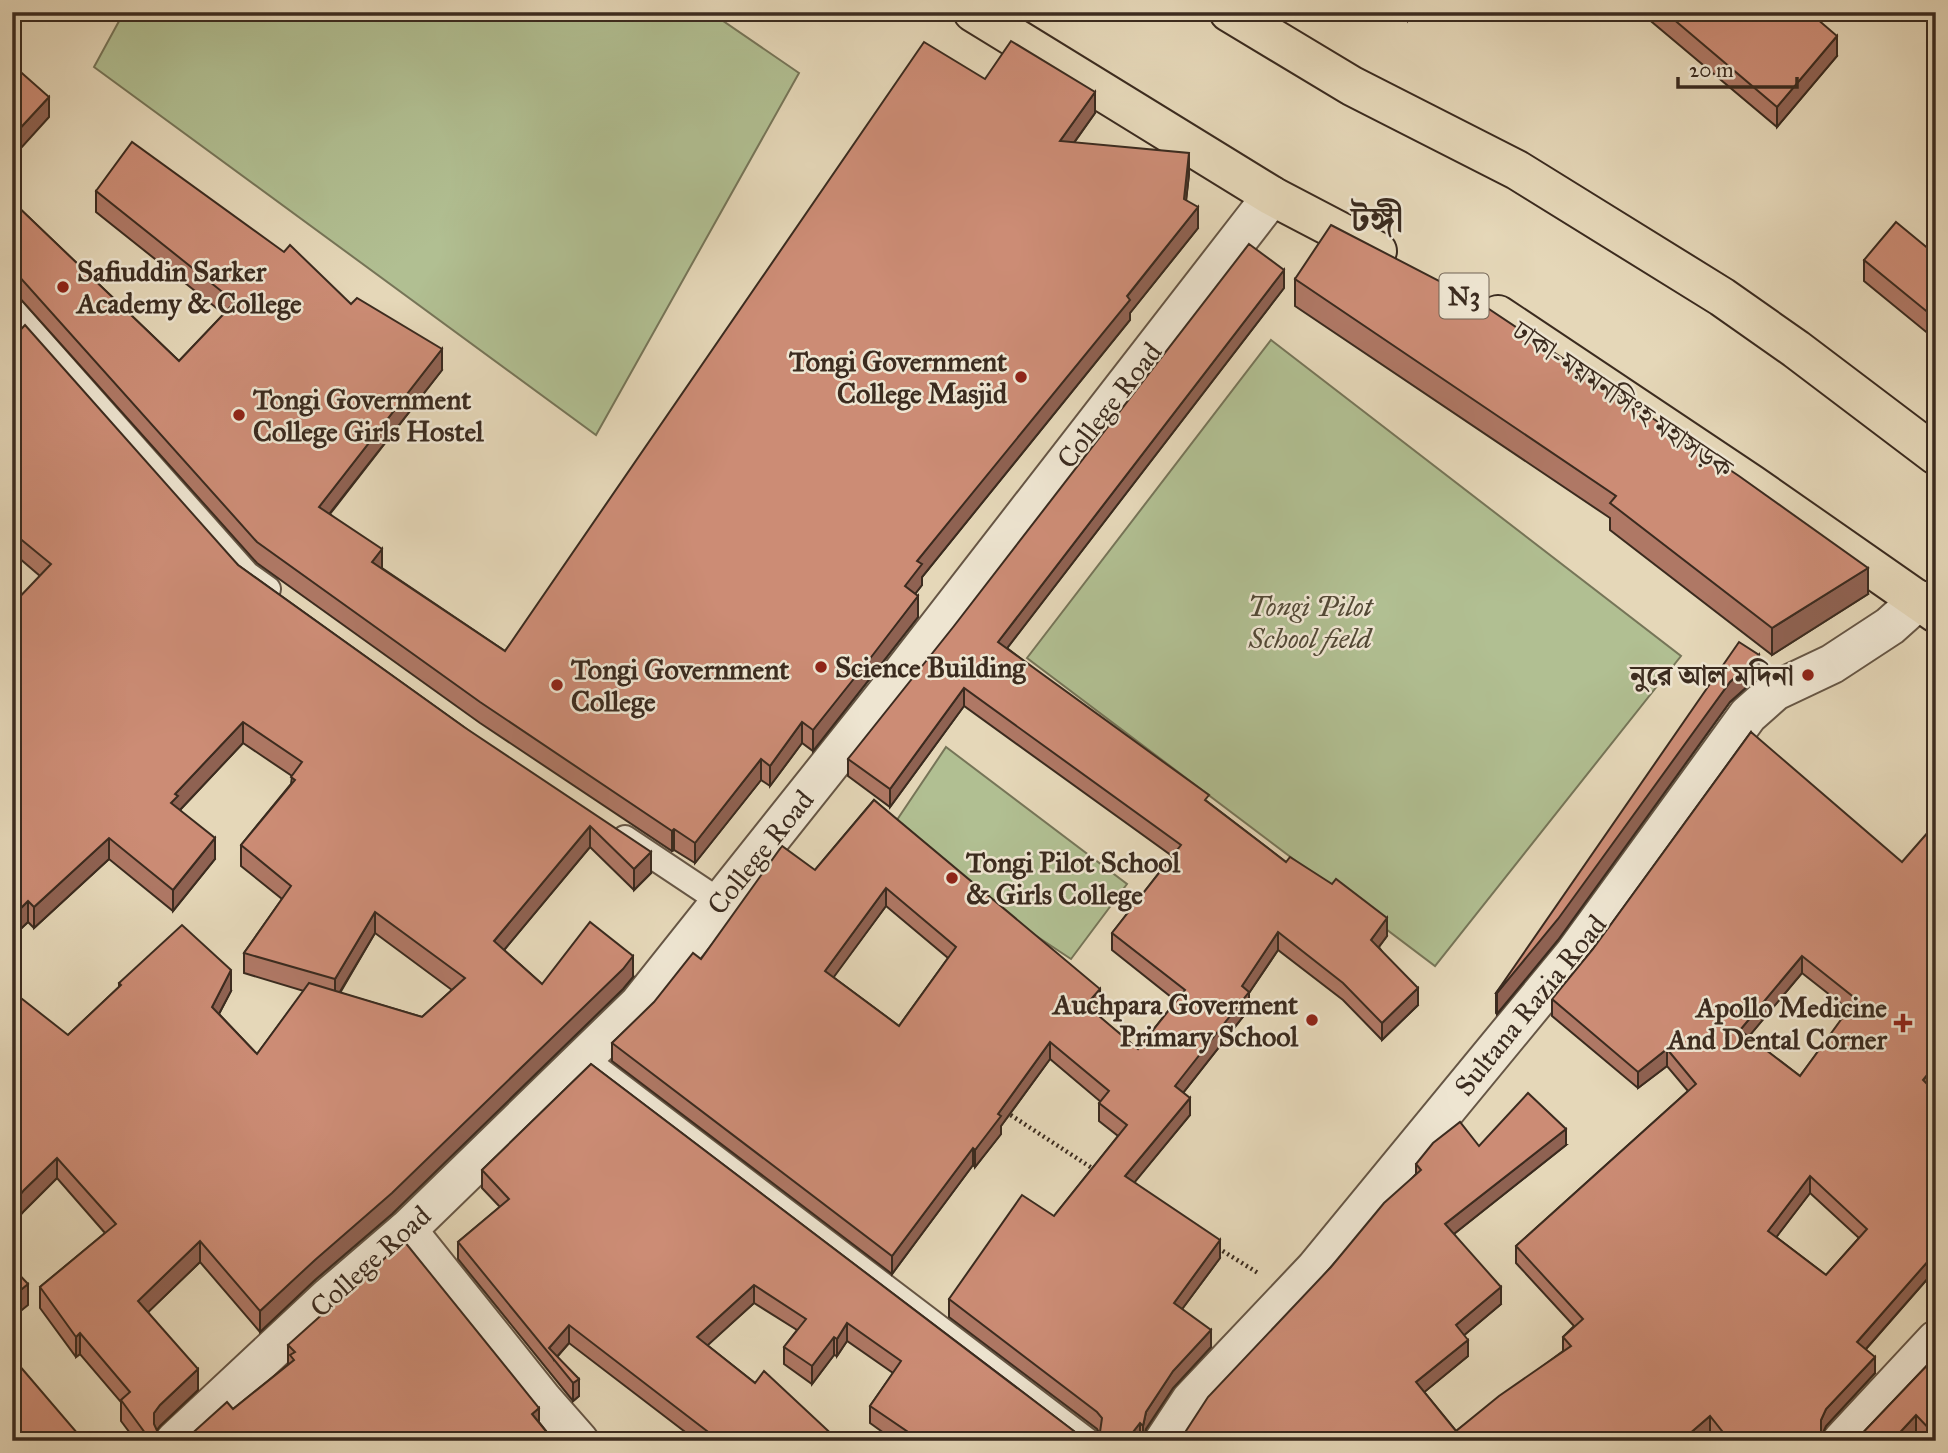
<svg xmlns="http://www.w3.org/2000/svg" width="1948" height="1453" viewBox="0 0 1948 1453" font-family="'IM FELL Great Primer','Noto Serif Bengali',serif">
	<rect width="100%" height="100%" fill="#e5d7b8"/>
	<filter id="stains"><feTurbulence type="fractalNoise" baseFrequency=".00286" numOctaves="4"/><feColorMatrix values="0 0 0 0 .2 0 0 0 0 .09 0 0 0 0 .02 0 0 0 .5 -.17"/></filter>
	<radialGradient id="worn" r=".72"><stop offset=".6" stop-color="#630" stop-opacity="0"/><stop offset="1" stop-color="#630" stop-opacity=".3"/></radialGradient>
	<g fill="#b1bf92" stroke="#767558" stroke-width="2">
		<polygon points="124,12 710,12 799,73 596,435 94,67"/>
		<polygon points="1271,340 1681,656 1435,966 1027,658"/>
		<polygon points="946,747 1127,884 1071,959 1024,928 870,860"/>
	</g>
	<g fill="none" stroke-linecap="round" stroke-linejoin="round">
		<defs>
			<g id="service">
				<polyline points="12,309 247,574 268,589"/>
				<polyline points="625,838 721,902"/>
				<polyline points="584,1058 1088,1441"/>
			</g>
			<g id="minor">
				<polyline points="407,1230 543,1400 579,1441"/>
				<polyline points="175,1441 329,1297 407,1230 639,1004 889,690 1272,196"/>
				<polyline points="1164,1441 1191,1400 1315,1269 1575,953 1748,715 1775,691 1832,664 1890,626 1919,600"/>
				<polyline points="1842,1441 1936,1340"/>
			</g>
			<g id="trunk">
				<polyline points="973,12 1272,196 1377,251"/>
				<polyline points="1229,12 1352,86 1517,170 1722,297 1796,349 1936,455"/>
				<polyline points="1498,315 1751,484 1936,613"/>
			</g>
		</defs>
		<use href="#service" stroke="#665645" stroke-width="28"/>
		<use href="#minor" stroke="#665645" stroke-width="42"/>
		<use href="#trunk" stroke="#3b2b1f" stroke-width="42"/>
		<g stroke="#3b2b1f" stroke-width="4.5" stroke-dasharray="2 3.5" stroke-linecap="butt">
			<polyline points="1006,1112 1095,1170"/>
			<polyline points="1218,1248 1258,1273"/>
		</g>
		<use href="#service" stroke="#eee5d1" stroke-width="24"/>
		<use href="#minor" stroke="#eee5d1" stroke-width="38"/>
		<use href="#trunk" stroke="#e5d7b8" stroke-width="38"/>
	</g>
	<g fill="#af7865" stroke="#3b2b1f" stroke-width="2" fill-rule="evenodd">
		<polygon points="1395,12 1413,12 1408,20"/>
		<polygon points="1640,12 1766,12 1770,16 1837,56 1777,127"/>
		<polygon points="985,79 1095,113 1074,143 1189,174 1186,200 1198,228 1130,313 1130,320 922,577 922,585 915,594 918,617 872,676 813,751 802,743 770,786 761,780 695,863 674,850 672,851 480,723 257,563 17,295 12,295 12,201 179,361 224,314 96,212 96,191 351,304 442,370 330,514 382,568 505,651"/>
		<polygon points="1936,255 1936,340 1864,281 1864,260"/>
		<polygon points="1295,279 1868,594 1772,655 1610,530 1610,518 1295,306"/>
		<path d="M1284,288l-277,360 279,214 101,74 -8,11 39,58 -36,35 -39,-40 -65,-50 -29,43v16l-66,84 7,22 -56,67 86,76 -38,51 29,38 -38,41 -27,41 -2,12h-249l-25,-18v-17l23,-33 -46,-32 -10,15 -3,-1 -22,29 -28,-20v-17l13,-17 -43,-27 -47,42 48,38 84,58h-142l-128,-98 -12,14 22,22v17l-6,5 -115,-142v-17l42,-35 -18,-19v-18l109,-106 488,371 6,3 8,-1 6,-4 -2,-4 -148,-112v-18l105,-83 64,-80 -19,-15v-18l2,-1 -51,-43 -49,67v8l-26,33 -2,-2 -81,109 -280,-213v-18l89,-84 114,-89 59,-70 226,206 -6,7 44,36 38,-48 -64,-51v-17l60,-77 -208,-150 -74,101 -42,-31v-17zM886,906l62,52 -49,68 -66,-49z"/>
		<path d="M12,339l226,226 226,162 187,146 -17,17 -44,-43 -86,103 38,34 91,-7 -10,12 -231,225 -77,66 -55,52 -60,-70 -52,50 50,78 -38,36 -3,4 2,11h-23l-15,-20v-19l-41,-48 -4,3 -36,-49v-21l65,-54 -48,-55 -33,33 44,-176 51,-48v-4l112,8 -12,23 38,40 47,-63 -60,-18v-20l38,-54 -41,-33v-21l50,-61 1,-8 -49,-33 -63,67 35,49 -42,52 -64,-52 -75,69 -6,-6 -16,15 28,-361 -28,-24zM375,933l77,57 -30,27 -82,-24z"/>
		<polygon points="1759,655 1759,676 1730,702 1558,940 1497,1014 1496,1013 1496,993"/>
		<path d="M1751,732l185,349 -6,7 6,5v191l-7,-7 -63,72 9,24 -49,53 -4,7 6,8h-111l-7,-8 -9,8h-524l5,-4 149,-170 85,-93v-10l63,-18 87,-1 -112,89 47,70 -37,31 4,21 -44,36 32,39 107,-80v-14l11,-11 -58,-63v-17l172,-155 -21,-25 -29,22 -86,-72v-17l41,-50zM1802,973l47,37 -49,66 -52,-39zM1810,1193l49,45 -33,37 -50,-38z"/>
		<polygon points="288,1345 539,1422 554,1441 187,1441 187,1438 233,1409 288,1365"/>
		<polygon points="1936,1356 1936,1441 1924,1441 1916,1432 1908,1441 1855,1441"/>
	</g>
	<g fill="#8f6252" stroke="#3b2b1f" stroke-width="2">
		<polygon points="1408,12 1413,12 1408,20"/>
		<polygon points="1837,36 1837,56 1777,127 1777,107"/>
		<polygon points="1095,92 1095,113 1060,162 1060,141"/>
		<polygon points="49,97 49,117 12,158 12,137"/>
		<polygon points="1189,153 1189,174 1184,220 1184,199"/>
		<polygon points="1198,207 1198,228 1130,313 1130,320 922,577 922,585 905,607 905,586 917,561"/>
		<polygon points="1284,270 1284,288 998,660 998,642"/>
		<polygon points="442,349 442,370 319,527 319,507"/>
		<polygon points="382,549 382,570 372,562"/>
		<polygon points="1868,568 1868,594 1772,655 1772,628"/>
		<polygon points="918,596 918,617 813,751 813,730"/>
		<polygon points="1759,655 1759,676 1730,702 1558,940 1497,1014 1497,993 1730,682"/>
		<polygon points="964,688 964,706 890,807 890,789"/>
		<polygon points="243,722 243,743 178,812 171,803 175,794"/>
		<polygon points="802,722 802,743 770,786 770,766"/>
		<polygon points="761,759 761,780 695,863 695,843"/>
		<polygon points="590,826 590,847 494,962 494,941"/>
		<polygon points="674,829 674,850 672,851 672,831"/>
		<polygon points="109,838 109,859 34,928 34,907"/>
		<polygon points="215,838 215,859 173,911 173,890"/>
		<polygon points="651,852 651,873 634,890 634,869"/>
		<polygon points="886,888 886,906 825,989 825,971"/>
		<polygon points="28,901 28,922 12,937 12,917"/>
		<polygon points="375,912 375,933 335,1000 335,979"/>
		<polygon points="1387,918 1387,936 1371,957 1371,940"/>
		<polygon points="1278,932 1278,950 1249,993 1249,1009 1175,1103 1175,1086"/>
		<polygon points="633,956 633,977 623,989 392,1214 315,1280 260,1332 260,1311"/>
		<polygon points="1802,956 1802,973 1740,1047 1740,1030"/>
		<polygon points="231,970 231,991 212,1027 212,1007"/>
		<polygon points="1418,988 1418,1005 1382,1040 1382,1023"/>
		<polygon points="1100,989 1100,1006 1086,1023 1086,1005"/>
		<polygon points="1050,1042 1050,1059 1001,1126 1001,1134 975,1167 975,1150 998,1114"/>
		<polygon points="1667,1049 1667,1066 1638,1088 1638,1072"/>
		<polygon points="1936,1064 1936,1081 1923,1097 1923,1080"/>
		<polygon points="1190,1098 1190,1115 1125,1194 1125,1176"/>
		<polygon points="1566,1129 1566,1145 1445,1241 1445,1224"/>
		<polygon points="973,1148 973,1165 892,1274 892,1256"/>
		<polygon points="57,1158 57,1178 24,1211 12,1226 12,1205 24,1190"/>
		<polygon points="1810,1176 1810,1193 1768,1248 1768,1231"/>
		<polygon points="1220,1240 1220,1258 1174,1320 1174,1303"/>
		<polygon points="200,1241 200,1262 138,1322 138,1301"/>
		<polygon points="1929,1260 1929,1277 1857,1359 1857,1342"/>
		<polygon points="28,1284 28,1305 12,1318 12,1297"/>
		<polygon points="754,1285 754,1303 697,1355 697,1337"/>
		<polygon points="1501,1287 1501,1304 1456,1342 1456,1325"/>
		<polygon points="847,1323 847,1341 837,1356 837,1339"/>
		<polygon points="569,1325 569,1343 554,1360 549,1348"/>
		<polygon points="1211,1330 1211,1347 1173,1388 1146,1429 1143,1441 1143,1426 1146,1412 1173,1371"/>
		<polygon points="80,1333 80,1354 76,1357 76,1337"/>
		<polygon points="834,1337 834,1355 812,1384 812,1366"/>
		<polygon points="1468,1340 1468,1356 1416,1399 1416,1382"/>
		<polygon points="1875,1357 1875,1373 1826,1426 1821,1437 1821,1420 1826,1409"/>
		<polygon points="198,1369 198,1390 160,1426 154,1434 159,1435 159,1441 153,1441 154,1413 160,1405"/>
		<polygon points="579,1379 579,1396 573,1401 573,1383"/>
		<polygon points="539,1408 539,1429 532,1414"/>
		<polygon points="1916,1415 1916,1432 1908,1441 1892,1441"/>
		<polygon points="1710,1416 1710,1433 1701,1441 1681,1441"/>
		<polygon points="1140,1423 1140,1441 1126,1441"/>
	</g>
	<g fill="#cc8c75" stroke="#3b2b1f" stroke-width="2" fill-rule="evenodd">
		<polygon points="1665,12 1766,12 1770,16 1774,12 1809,12 1837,36 1777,107"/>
		<polygon points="1011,41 1095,92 1060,141 1189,153 1184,199 1198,207 1127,296 1130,300 917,561 922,564 905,586 918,596 872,656 813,730 802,722 770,766 761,759 695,843 674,829 672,831 480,702 257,542 17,274 12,274 12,201 179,361 235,302 96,191 132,142 284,252 290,245 351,304 357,298 442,349 319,507 382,549 372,562 505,651 924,42 985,79"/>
		<polygon points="15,67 49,97 12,137 12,70"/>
		<polygon points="1896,222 1936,255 1936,319 1864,260"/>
		<polygon points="1331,225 1474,299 1739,476 1868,568 1772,628 1610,503 1616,496 1295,279"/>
		<path d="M1249,244l35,26 -286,372 211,153 -4,5 81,62 4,-5 42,27 4,-5 51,39 -16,22 47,48 -36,35 -39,-40 -65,-51 -36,54 7,6 -74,94 15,12 -65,78 95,64 -46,63 37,27 -38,41 -27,41 -3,14 -3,-3 -14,18h-193l-9,-7 -4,6 -50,-34 31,-45 -54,-38 -10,16 -3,-2 -22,29 -28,-19 22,-28 -52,-34 -57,52 58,46 9,-12 75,70h-119l-151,-116 -20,23 30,31 -6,4 -115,-141 51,-43 -27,-29 109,-106 488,371 6,3 8,-1 7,-5 2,-14 -5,-6 -148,-113 73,-104 32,21 73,-91 -28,-22 10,-12 -59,-49 -52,72 3,2 -26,34 -2,-2 -81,108 -280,-213 42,-41 39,-49 8,6 81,-113 33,24 59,-70 226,189 -14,16 52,44 47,-59 -73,-57 69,-88 -217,-157 -74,101 -42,-30 106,-133zM886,888l70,59 -57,79 -74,-55z"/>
		<polygon points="25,325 238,565 464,727 651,852 634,869 590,826 494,941 542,984 590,922 633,956 623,969 392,1193 315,1260 260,1311 200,1241 138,1301 198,1369 160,1405 154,1413 154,1424 159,1435 153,1441 151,1441 121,1400 130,1392 80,1333 76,1337 40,1287 116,1224 57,1158 24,1190 12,1205 12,991 68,1035 121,985 119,983 182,925 231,970 212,1007 257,1054 309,983 422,1017 465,978 375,912 335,979 244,953 291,886 241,845 295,780 291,777 302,762 243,722 175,794 178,796 171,803 215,838 173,890 109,838 34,907 28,901 12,917 12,605 51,564 12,532 12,339"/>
		<polygon points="1739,642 1759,655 1730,682 1558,919 1497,993 1496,993"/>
		<path d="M1751,732l151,130 34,-39v241l-13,16 13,13v175l-7,-8 -72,82 18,15 -49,52 -5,11v11l7,10h-98l-20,-25 -29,25h-504l5,-4 26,-40 123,-130 53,-64 37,-33 -5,-6 17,-21 27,-21 19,24 49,-53 38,36 -121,95 56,63 -45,38 12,15 -52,42 40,49 43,-35 72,-50 -8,-9 20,-18 -67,-73 180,-162 -29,-35 -29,23 -86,-73 41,-50zM1802,956l54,43 -56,77 -60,-46zM1810,1176l57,53 -41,46 -58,-44z"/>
		<polygon points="404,1241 539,1408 532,1414 554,1441 190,1441 187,1438 227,1402 233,1409 294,1360 290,1355 295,1352 288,1345"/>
		<polygon points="12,1267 28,1284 12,1297"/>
		<polygon points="1936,1356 1936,1436 1916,1415 1892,1441 1855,1441"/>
		<polygon points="12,1357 84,1441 12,1441"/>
	</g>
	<g fill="#8f2418" stroke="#eee5d1" stroke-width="2.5">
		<circle cx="63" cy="287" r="7"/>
		<circle cx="1021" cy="377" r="7"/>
		<circle cx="239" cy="415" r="7"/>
		<circle cx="821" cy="667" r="7"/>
		<circle cx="1808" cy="675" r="7"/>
		<circle cx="557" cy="685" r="7"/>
		<circle cx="952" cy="878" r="7"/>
		<circle cx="1312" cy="1020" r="7"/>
		<path d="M1899.5 1012.5h7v7h7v7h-7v7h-7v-7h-7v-7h7z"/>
	</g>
	<g text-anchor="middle" stroke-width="5" stroke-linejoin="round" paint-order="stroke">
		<rect fill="#eee5d1" stroke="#716354" stroke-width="2" x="1439.5" y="273.5" width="49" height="45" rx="5"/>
		<g font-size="26" font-weight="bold" fill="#3b2b1f">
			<text x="1464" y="305">N3</text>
		</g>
		<g font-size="28" font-weight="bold" fill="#3b2b1f" stroke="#eee5d1" text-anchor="start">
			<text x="77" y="281">Safiuddin Sarker<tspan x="77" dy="32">Academy &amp; College</tspan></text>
			<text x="1007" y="371" text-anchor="end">Tongi Government<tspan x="1007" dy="32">College Masjid</tspan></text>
			<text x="253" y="409">Tongi Government<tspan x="253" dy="32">College Girls Hostel</tspan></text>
			<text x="835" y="677">Science Building</text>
			<text x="571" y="679">Tongi Government<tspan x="571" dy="32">College</tspan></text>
			<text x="1794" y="685" text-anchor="end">নুরে আল মদিনা</text>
			<text x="966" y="872">Tongi Pilot School<tspan x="966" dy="32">&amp; Girls College</tspan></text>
			<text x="1298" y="1014" text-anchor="end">Auchpara Goverment<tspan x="1298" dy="32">Primary School</tspan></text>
			<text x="1887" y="1017" text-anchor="end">Apollo Medicine<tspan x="1887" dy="32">And Dental Corner</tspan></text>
		</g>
		<g font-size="28" fill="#3b2b1f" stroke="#eee5d1">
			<text transform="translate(1623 399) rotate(34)" y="10">ঢাকা-ময়মনসিংহ মহাসড়ক</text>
			<text transform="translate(1109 405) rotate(-52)" y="10">College Road</text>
			<text transform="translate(760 852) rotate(-51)" y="10">College Road</text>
			<text transform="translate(1530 1005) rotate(-51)" y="10">Sultana Razia Road</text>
			<text transform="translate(370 1261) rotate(-42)" y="10">College Road</text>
		</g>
		<g font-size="28" font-style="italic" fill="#534936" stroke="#eee5d1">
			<text x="1310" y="616">Tongi Pilot<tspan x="1310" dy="32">School field</tspan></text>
		</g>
		<g font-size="35" font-weight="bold" fill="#3b2b1f" stroke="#eee5d1">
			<text x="1377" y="231">টঙ্গী</text>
		</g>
	</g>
	<rect width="1948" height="1453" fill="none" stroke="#e5d7b8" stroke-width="42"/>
	<rect x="14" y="14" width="1920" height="1425" fill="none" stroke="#3b2b1f" stroke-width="3.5"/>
	<rect x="21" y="21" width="1906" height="1411" fill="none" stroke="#3b2b1f" stroke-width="2"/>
	<path d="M1678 77v10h119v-10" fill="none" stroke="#3b2b1f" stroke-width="3.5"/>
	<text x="1689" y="77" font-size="21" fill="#3b2b1f" stroke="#eee5d1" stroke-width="5" paint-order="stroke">20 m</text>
	<rect width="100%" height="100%" filter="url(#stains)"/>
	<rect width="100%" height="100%" fill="url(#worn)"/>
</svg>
